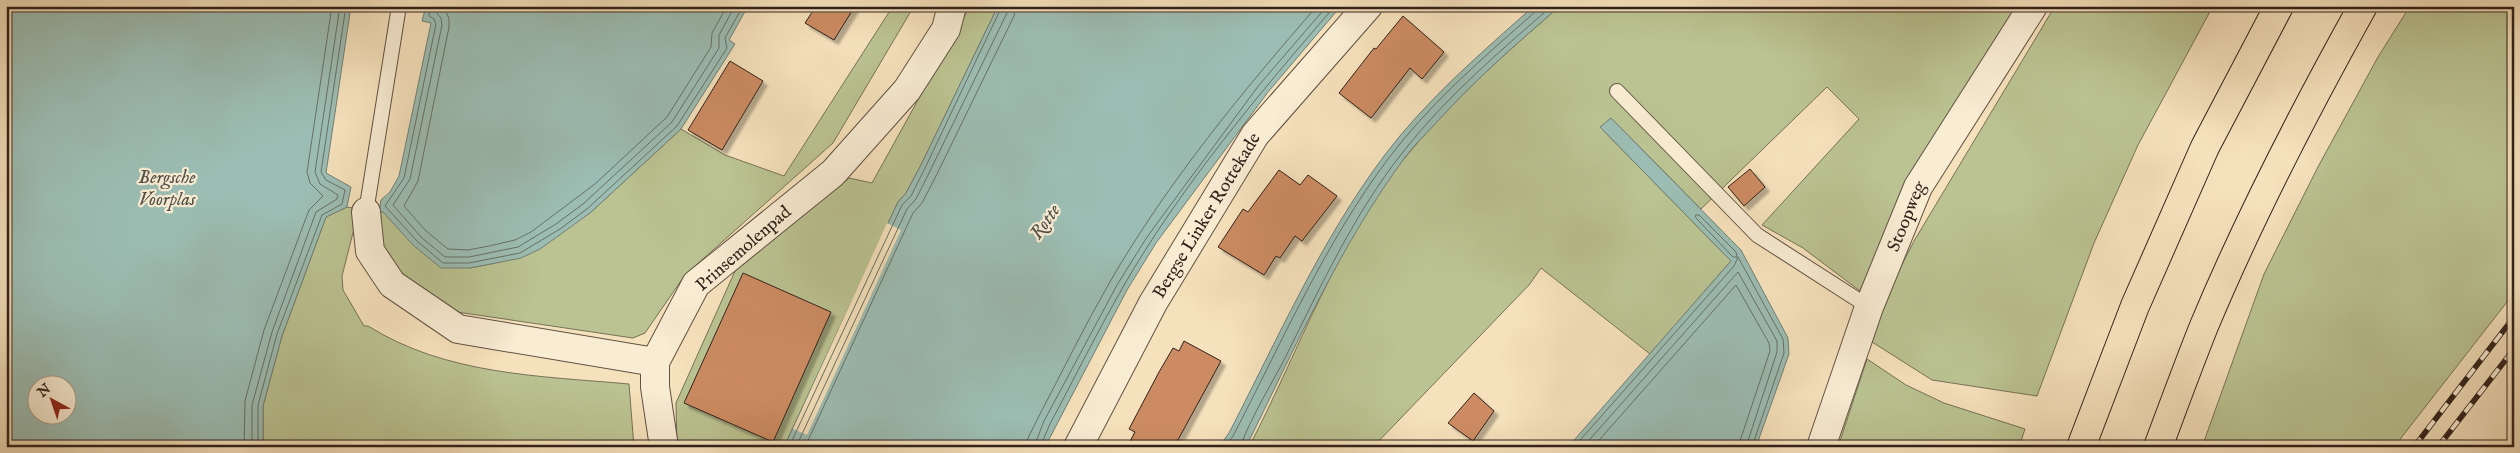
<svg xmlns="http://www.w3.org/2000/svg" width="2520" height="453" viewBox="0 0 2520 453" font-family="'IM FELL English',serif">
	<defs>
		<filter id="shadow"><feDropShadow dx="4.5" dy="4.5" stdDeviation="1" flood-color="#0004"/></filter>
	</defs>
	<rect width="100%" height="100%" fill="#f5e1bc"/>
	<filter id="stains"><feTurbulence type="fractalNoise" baseFrequency=".004" numOctaves="4"/><feColorMatrix values="0 0 0 0 .2 0 0 0 0 .09 0 0 0 0 .02 0 0 0 .5 -.17"/></filter>
	<radialGradient id="worn" r=".72"><stop offset=".6" stop-color="#630" stop-opacity="0"/><stop offset="1" stop-color="#630" stop-opacity=".3"/></radialGradient>
	<g fill="#bbc392" stroke="#767256">
		<polygon points="893,6 914,6 833,143 685,275 645,333 633,338 457,312 418,290 381,250 379,212 383,212 470,268 500,262 590,213 681,129 725,155 784,176"/>
		<polygon points="970,6 998,6 921,165 906,193 898,202 784,447 677,447 676,403 735,271 849,178 872,183"/>
		<path d="M1560,6h465l-114,176 -51,109 -57,-43 -41,-23 97,-106 -32,-32 -126,122 -90,-91 -10,10 130,133 -81,93 -109,-86 -12,17 -156,162h-124c51,-98 88,-207 159,-293 45,-55 99,-102 152,-148z"/>
		<polygon points="2055,6 2213,6 2138,145 2094,243 2037,396 1932,380 1872,342 1888,292 1914,241"/>
		<polygon points="2410,6 2514,6 2514,293 2394,447 2202,447 2264,274 2319,165 2378,57"/>
		<path d="M347,207l12,2 -17,67 1,14 21,36h4c78,49 172,50 261,58l5,63h-371v-41l19,-70 44,-119z"/>
		<polygon points="1867,359 1906,385 1944,403 2025,429 2019,447 1838,447"/>
	</g>
	<g fill="#9cbdb3" stroke="#717f76" fill-rule="evenodd">
		<path d="M6,6h345l-25,167 25,14 -4,20 -21,10 -44,119 -19,70v41h-257zM38,386h30v30h-30z"/>
		<polygon points="426,6 748,6 729,40 735,44 681,129 590,213 540,249 521,258 470,268 441,268 413,245 383,212 379,212 381,200 390,192 399,176 431,23 422,21"/>
		<polygon points="998,6 1341,6 1268,92 1156,243 1127,290 1045,447 784,447 898,202 906,193 921,165"/>
		<path d="M1534,6h26c-43,37 -85,74 -124,117 -10,11 -21,21 -30,33 -66,89 -111,192 -160,291h-27l10,-14c48,-93 92,-193 155,-277 43,-57 97,-103 150,-150z"/>
		<polygon points="1611,118 1741,250 1788,338 1789,354 1756,447 1568,447 1731,261 1600,127"/>
	</g>
	<polygon fill="#f5e1bc" points="887,223 901,230 807,435 793,429"/>
	<g fill="none" stroke-linecap="round" stroke-linejoin="round">
		<g stroke="#667067" stroke-width="1">
			<polyline points="430,6 429,16 434,19 436,24 404,178 385,206 417,241 443,263 469,263 520,253 560,229 587,209 677,126 727,48 725,38 743,6"/>
			<polyline points="436,6 436,12 441,18 442,25 410,179 393,205 421,237 445,257 469,257 518,247 556,224 583,204 672,122 719,48 719,35 735,6"/>
			<polyline points="444,6 449,19 449,27 418,181 404,206 426,231 448,249 468,250 489,246 515,240 531,232 595,184 667,117 711,47 712,33 727,6"/>
			<polygon points="1696,215 1699,215 1736,252 1737,257 1733,257 1696,218"/>
			<polyline points="244,447 245,401 264,330 309,210 323,196 310,183 307,172 332,6"/>
			<polyline points="252,447 252,405 272,332 316,212 337,199 338,195 320,184 315,172 340,6"/>
			<polyline points="258,447 258,405 277,334 322,215 342,204 345,190 326,180 321,172 346,6"/>
			<polyline points="789,447 902,205 911,196 925,168 1002,6"/>
			<polyline points="796,447 907,209 916,199 930,171 1007,13 1008,6"/>
			<polyline points="805,447 913,213 922,203 937,174 1014,16 1016,6"/>
			<path d="M1027,447l1,-9 10,-20c24,-46 47,-93 73,-138 57,-98 131,-188 206,-274"/>
			<polyline points="1034,447 1044,421 1117,285 1147,237 1259,85 1327,6"/>
			<path d="M1040,447l10,-23c24,-45 47,-92 73,-137 56,-98 137,-195 212,-281"/>
			<path d="M1225,447l8,-11c49,-94 92,-193 155,-277 42,-56 95,-101 147,-147l2,-6"/>
			<path d="M1241,447c2,-15 33,-68 42,-85 36,-72 70,-147 120,-210 43,-55 97,-101 149,-146"/>
			<polyline points="1574,447 1734,266 1738,257 1783,339 1784,353 1752,447"/>
			<polyline points="1583,447 1738,272 1777,341 1777,352 1746,447"/>
			<polyline points="1593,447 1736,285 1769,343 1770,351 1738,447"/>
		</g>
	</g>
	<g fill="#cc8b62" stroke="#31221b" filter="url(#shadow)">
		<polygon points="816,6 855,6 834,40 805,23"/>
		<polygon points="1403,16 1444,52 1422,79 1410,68 1371,118 1339,93 1374,48 1376,49"/>
		<polygon points="730,61 763,81 722,150 688,130"/>
		<polygon points="1750,169 1765,187 1744,206 1728,187"/>
		<polygon points="1279,170 1300,185 1308,175 1337,196 1302,241 1295,236 1280,258 1276,256 1264,275 1218,247 1243,209 1248,212"/>
		<polygon points="743,273 831,312 773,442 684,403"/>
		<polygon points="1184,341 1221,361 1185,427 1174,447 1127,447 1135,432 1129,429 1159,372 1173,348 1179,351"/>
		<polygon points="1474,393 1494,411 1473,441 1448,423"/>
	</g>
	<g fill="none" stroke-linecap="round" stroke-linejoin="round">
		<defs>
			<g id="service">
				<polyline points="1617,91 1757,235 1869,307"/>
				<polyline points="366,212 399,6"/>
			</g>
			<g id="minor">
				<polyline points="366,212 370,251 392,284 458,329 655,362"/>
				<polyline points="655,362 696,284 833,173 907,90 946,29 952,6"/>
				<polyline points="655,362 655,387 664,447"/>
				<path id="s1" d="M1078,447l75,-144 102,-168 113,-129"/>
			</g>
			<g id="tertiary">
				<path id="s2" d="M1821,447l48,-140 49,-120 115,-181"/>
			</g>
			<g id="motorway">
				<polyline points="2081,447 2135,306 2205,147 2279,6"/>
				<path d="M2158,447c15,-40 30,-81 46,-121 46,-110 101,-216 159,-320"/>
			</g>
		</defs>
		<use href="#service" stroke="#625243" stroke-width="16"/>
		<use href="#minor" stroke="#625243" stroke-width="30"/>
		<use href="#tertiary" stroke="#625243" stroke-width="30"/>
		<use href="#motorway" stroke="#31221b" stroke-width="30"/>
		<use href="#service" stroke="#f8ecd3" stroke-width="14"/>
		<use href="#minor" stroke="#f8ecd3" stroke-width="28"/>
		<use href="#tertiary" stroke="#f8ecd3" stroke-width="28"/>
		<use href="#motorway" stroke="#f5e1bc" stroke-width="28"/>
		<defs>
			<g id="rail">
				<polyline points="2414,447 2514,317"/>
				<polyline points="2438,447 2514,349"/>
			</g>
		</defs>
		<use href="#rail" stroke="#31221b" stroke-width="5.5"/>
		<use href="#rail" stroke="#f8ecd3" stroke-width="4" stroke-dasharray="11" stroke-linecap="butt"/>
	</g>
	<g text-anchor="middle" stroke-width="4.5" stroke-linejoin="round" paint-order="stroke">
		<g font-size="18" fill="#31221b" stroke="#f8ecd3">
			<text dy="6" stroke="none"><textPath href="#s1" startOffset="265">Bergse Linker Rottekade</textPath></text>
			<text dy="6" stroke="none"><textPath href="#s2" startOffset="246">Stoopweg</textPath></text>
			<text transform="translate(743 248) rotate(-41)" y="6">Prinsemolenpad</text>
		</g>
		<g font-size="19" font-style="italic" fill="#515049" stroke="#f8ecd3">
			<text x="167" y="183">Bergsche<tspan x="167" dy="22">Voorplas</tspan></text>
			<text transform="translate(1044 221) rotate(-55)" y="7">Rotte</text>
		</g>
	</g>
	<rect width="2520" height="453" fill="none" stroke="#f5e1bc" stroke-width="25"/>
	<rect x="8" y="8" width="2505" height="438" fill="none" stroke="#31221b" stroke-width="2.5"/>
	<rect x="12" y="12" width="2495" height="428" fill="none" stroke="#31221b"/>
	<g transform="translate(52 400) rotate(320)"><circle r="24" fill="#f8ecd3" stroke="#a89b89"/>
	<path d="M0-4L9 19L0 12L-9 19Z" fill="#8f2418"/>
	<text y="-8" font-size="14" font-weight="bold" text-anchor="middle" fill="#31221b">N</text>
	</g>
	<rect width="100%" height="100%" filter="url(#stains)"/>
	<rect width="100%" height="100%" fill="url(#worn)"/>
</svg>
